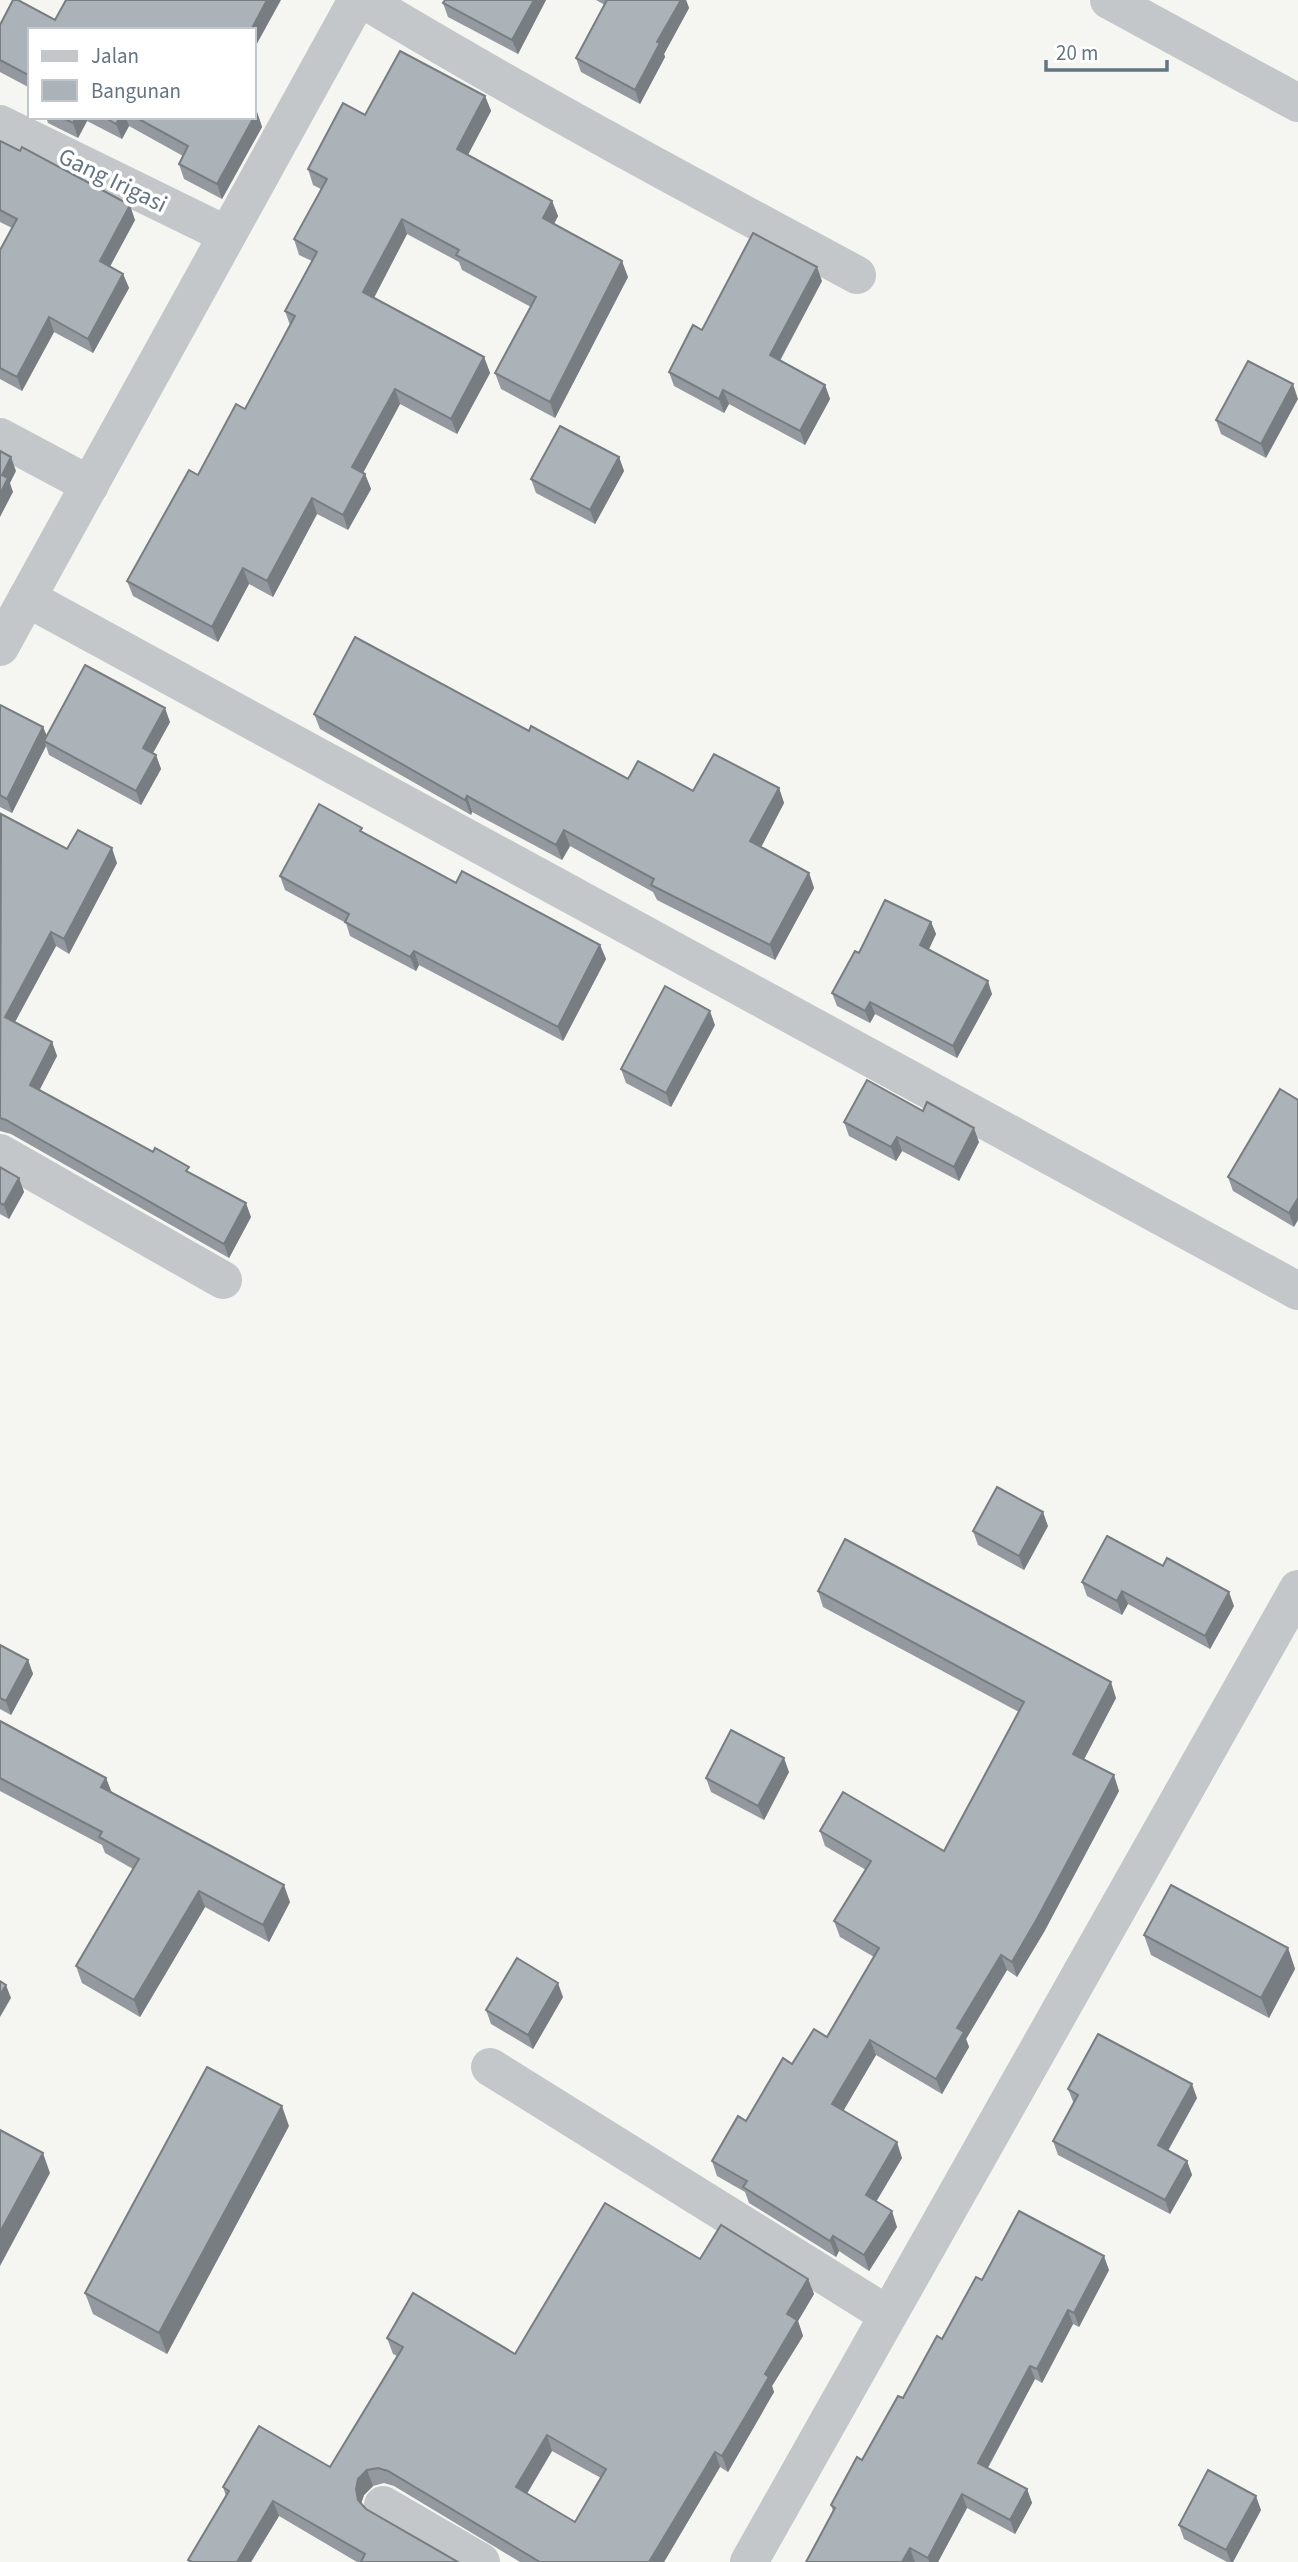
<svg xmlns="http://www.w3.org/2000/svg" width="1298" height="2562" viewBox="0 0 1298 2562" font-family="'Source Sans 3',sans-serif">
	<rect width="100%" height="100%" fill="#f5f6f2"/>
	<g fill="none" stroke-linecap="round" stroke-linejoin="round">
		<g stroke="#c3c7ca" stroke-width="38">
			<path d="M364,0c161,97 327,186 493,275"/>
			<polyline points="1109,0 1298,103"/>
			<polyline points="0,124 227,235"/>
			<polyline points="0,437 90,485"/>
			<polyline points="27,598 1298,1291"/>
			<polyline points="0,647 357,0"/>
			<polyline points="0,1153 223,1280"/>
			<polyline points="490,2067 888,2315"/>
			<polyline points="383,2505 481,2562"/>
			<polyline points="749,2562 1298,1589"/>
		</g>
	</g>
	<g fill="#93999e" fill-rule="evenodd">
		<polygon points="546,0 518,54 448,17 443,3"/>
		<polygon points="596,0 686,0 689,8 664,54 665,57 640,104 581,72 576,58 605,5"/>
		<polygon points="55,20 30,30 30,88 0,72 0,25"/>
		<polygon points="485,96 491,111 468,155 552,201 558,216 554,224 628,277 555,418 501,389 495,373 531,307 462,270 459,262 407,234 374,298 484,357 490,373 457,434 400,404 363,473 365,474 371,489 348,530 317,514 273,597 249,584 218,642 133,596 127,581 198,475 245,409 290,325 285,311 312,261 299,255 294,239 321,189 313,185 308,169 365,115"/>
		<polygon points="257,112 262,127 222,199 184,179 179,164 183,156 129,126 122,139 87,121 78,138 48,123 46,117 254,117"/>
		<polygon points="0,141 135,220 110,266 123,274 129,288 93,353 54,332 22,391 0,379 0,250 12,228 0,222"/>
		<polygon points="822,281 780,361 825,385 830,399 805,445 729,404 724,413 674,386 669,372 702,330"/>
		<polygon points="1248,361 1266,458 1221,434 1216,420"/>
		<polygon points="619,457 624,471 595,524 536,493 531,479"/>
		<polygon points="0,705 43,727 47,736 170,722 153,753 156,755 161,769 141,805 49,755 46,746 12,813 0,807"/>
		<polygon points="314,714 529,731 628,779 693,791 779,788 784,803 761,847 809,873 814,888 775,960 657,900 653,892 570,846 562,860 472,812 471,815 320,729"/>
		<polygon points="0,815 67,849 117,863 69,954 56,946 15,1022 52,1042 57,1056 39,1090 192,1174 251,1217 229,1258 11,1134 0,1131"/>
		<polygon points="364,833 456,883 600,945 606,959 563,1041 419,965 416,971 350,936 346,923 285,890 280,876"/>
		<polygon points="931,922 936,934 928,950 992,994 957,1058 875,1014 870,1023 837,1006 832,993 859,953"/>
		<polygon points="715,1025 671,1107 626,1083 621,1069"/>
		<polygon points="1280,1089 1294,1227 1233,1191 1228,1177"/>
		<polygon points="844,1122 979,1142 959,1181 902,1151 896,1161 849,1136"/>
		<polygon points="0,1167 19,1178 24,1192 9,1219 0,1214"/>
		<polygon points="1048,1526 1024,1570 978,1545 973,1531"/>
		<polygon points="1082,1582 1234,1606 1210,1649 1128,1604 1122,1615 1087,1596"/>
		<polygon points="818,1591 1116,1698 1084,1759 1119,1791 1044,1932 1017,1977 1007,1970 966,2039 969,2047 942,2094 876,2055 843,2111 902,2158 876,2202 897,2227 869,2271 839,2251 836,2257 749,2203 745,2192 717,2176 712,2161 792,2064 827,2037 874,1957 840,1937 834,1921 866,1870 825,1846 820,1831 944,1851 1019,1712 823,1607"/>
		<polygon points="0,1645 28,1660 33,1674 11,1715 0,1709"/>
		<polygon points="0,1721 106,1778 112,1793 290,1902 269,1942 205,1907 140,2017 82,1983 76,1966 133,1869 105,1853 102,1845 0,1791"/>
		<polygon points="789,1772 764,1820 711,1792 706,1778"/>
		<polygon points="1144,1935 1288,1948 1295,1969 1269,2018 1151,1955"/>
		<polygon points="563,1997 533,2049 491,2024 486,2010"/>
		<polygon points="1068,2089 1197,2098 1168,2151 1187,2161 1192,2175 1170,2214 1058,2155 1053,2141 1074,2104"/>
		<polygon points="289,2126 167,2354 93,2314 85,2293"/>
		<path d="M700,2259l108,20 6,15 -16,27 5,15 -31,50 2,6 -46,80 -8,-5 -56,95h-144l-126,-76 -10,-3 -11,3 -9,9 -3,8 5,6 92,53h-101l-78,-46 -28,46h-62l-1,-2 38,-64 -3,-9 107,-20 67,-111 -4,-2 -6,-16 128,16zM552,2451l49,27 -26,44 -48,-28z"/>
		<polygon points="1109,2270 1079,2327 1073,2324 1042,2383 1035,2379 988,2468 1027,2489 1032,2503 1015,2534 967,2508 938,2562 915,2562 833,2511 831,2505 862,2460 942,2339 982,2280"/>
		<polygon points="1261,2510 1233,2562 1227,2562 1184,2539 1179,2525"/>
	</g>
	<g fill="#787d81">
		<polygon points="267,0 281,0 254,49 254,30 251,30"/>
		<polygon points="534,0 546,0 518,54 512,40"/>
		<polygon points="681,0 686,0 689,8 664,54 665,57 640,104 635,90 657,42"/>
		<polygon points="485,96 491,111 463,164 457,149"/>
		<polygon points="257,112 262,127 222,199 217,184"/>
		<polygon points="76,117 86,117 87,121 78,138 73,123"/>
		<polygon points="120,117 126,117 129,126 122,139 116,124"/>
		<polygon points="552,201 558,216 549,233 543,218"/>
		<polygon points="130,205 135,220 105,276 100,261"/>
		<polygon points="402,219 407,234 369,307 363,292"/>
		<polygon points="622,261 628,277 555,418 550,402"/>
		<polygon points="817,267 822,281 775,369 770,355"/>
		<polygon points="123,274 129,288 93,353 88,339"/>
		<polygon points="49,317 54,332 22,391 17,377"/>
		<polygon points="484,357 490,373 457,434 451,419"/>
		<polygon points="1293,384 1298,399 1266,458 1261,444"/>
		<polygon points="825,385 830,399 805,445 800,431"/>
		<polygon points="395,389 400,404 358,482 352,467"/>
		<polygon points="723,390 729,404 724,413 719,399"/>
		<polygon points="11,457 16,471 10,483 13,492 0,517 0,494 2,475"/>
		<polygon points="619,457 624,471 595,524 590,510"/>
		<polygon points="365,474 371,489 348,530 343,515"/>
		<polygon points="312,498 317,514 273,597 267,581"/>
		<polygon points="243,568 249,584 218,642 212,627"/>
		<polygon points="165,708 170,722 148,762 143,748"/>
		<polygon points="43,727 49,741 44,741 46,746 12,813 7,799"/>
		<polygon points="156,755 161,769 141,805 136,791"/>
		<polygon points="779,788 784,803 756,857 750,841"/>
		<polygon points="467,796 472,812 471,815 465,800"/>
		<polygon points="564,830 570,846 562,860 556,845"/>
		<polygon points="112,848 117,863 69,954 64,939"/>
		<polygon points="809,873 814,888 775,960 770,945"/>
		<polygon points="931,922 936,934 925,958 920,945"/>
		<polygon points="51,932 56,946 10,1031 5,1017"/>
		<polygon points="600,945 606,959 563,1041 558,1027"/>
		<polygon points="414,951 419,965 416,971 410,957"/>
		<polygon points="988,981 992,994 957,1058 953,1046"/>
		<polygon points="870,1002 875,1014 870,1023 865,1011"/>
		<polygon points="710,1011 715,1025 671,1107 666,1093"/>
		<polygon points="52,1042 57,1056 35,1099 30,1085"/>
		<polygon points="974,1128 979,1142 959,1181 954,1167"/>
		<polygon points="897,1137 902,1151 896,1161 891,1147"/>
		<polygon points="19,1178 24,1192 9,1219 4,1205"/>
		<polygon points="1298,1198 1298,1220 1294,1227 1289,1213"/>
		<polygon points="246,1203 251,1217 229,1258 224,1244"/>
		<polygon points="1043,1512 1048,1526 1024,1570 1019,1556"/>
		<polygon points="1122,1591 1128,1604 1122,1615 1117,1601"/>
		<polygon points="1229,1592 1234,1606 1210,1649 1205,1636"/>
		<polygon points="28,1660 33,1674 11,1715 6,1701"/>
		<polygon points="1111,1682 1116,1698 1079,1769 1073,1754"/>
		<polygon points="784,1758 789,1772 764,1820 758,1806"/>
		<polygon points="1114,1775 1119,1791 1044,1932 1017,1977 1012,1962"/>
		<polygon points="106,1778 112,1794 101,1787"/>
		<polygon points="284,1885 290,1902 269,1942 263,1925"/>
		<polygon points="199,1891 205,1907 140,2017 134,2000"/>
		<polygon points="1288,1948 1295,1969 1269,2018 1261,1998"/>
		<polygon points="1001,1955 1007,1970 966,2039 969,2047 942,2094 936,2079 957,2028"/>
		<polygon points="558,1983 563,1997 533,2049 528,2035"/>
		<polygon points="6,1985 11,1998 0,2017 0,1995"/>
		<polygon points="870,2040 876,2055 838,2120 832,2104"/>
		<polygon points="1192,2084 1197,2098 1163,2159 1158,2145"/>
		<polygon points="282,2106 289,2126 167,2354 159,2333"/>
		<polygon points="897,2142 902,2158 871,2210 866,2195"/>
		<polygon points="43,2153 50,2173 0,2266 0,2232"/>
		<polygon points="1187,2161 1192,2175 1170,2214 1165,2200"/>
		<polygon points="892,2211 897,2227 869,2271 864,2255"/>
		<polygon points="833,2236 839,2251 836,2257 830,2241"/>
		<polygon points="1104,2256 1109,2270 1079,2327 1074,2313"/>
		<polygon points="808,2279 814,2294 798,2321 803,2336 772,2386 774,2392 728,2472 722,2456 765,2374 787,2314"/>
		<polygon points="1068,2310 1073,2324 1042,2383 1037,2369"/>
		<polygon points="1030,2366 1035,2379 983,2476 978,2463"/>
		<polygon points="547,2435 552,2451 521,2503 516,2487"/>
		<polygon points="715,2452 720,2467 664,2562 649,2562"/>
		<polygon points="367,2470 373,2486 364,2495 361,2504 358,2500 356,2489 358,2479"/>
		<polygon points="1027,2489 1032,2503 1015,2534 1010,2520"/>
		<polygon points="962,2494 967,2508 938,2562 929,2562 928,2558"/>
		<polygon points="1256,2496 1261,2510 1233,2562 1231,2562 1226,2550"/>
		<polygon points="273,2501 279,2516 251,2562 237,2562"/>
		<polygon points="910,2548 915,2562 902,2562"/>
	</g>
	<g fill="#abb2b8" stroke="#787d81" stroke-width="2" fill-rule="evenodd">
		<polygon points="13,0 18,0 55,20 66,0 267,0 251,30 30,30 30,76 0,60 0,25"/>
		<polygon points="445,0 534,0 512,40 443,3"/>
		<polygon points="607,0 681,0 657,42 660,43 635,90 576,58"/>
		<polygon points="400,51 485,96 457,149 552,201 543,218 622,261 550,402 495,373 536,297 456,255 459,250 402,219 363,292 484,357 451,419 395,389 352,467 365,474 343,515 312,498 267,581 243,568 212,627 127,581 189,470 198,475 236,404 245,409 295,316 285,311 317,252 294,239 327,179 308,169 343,103 365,115"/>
		<polygon points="61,117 76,117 73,123"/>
		<polygon points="104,117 120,117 116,124"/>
		<polygon points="135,117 254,117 217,184 179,164 188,146"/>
		<polygon points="0,141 20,151 22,147 130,205 100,261 123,274 88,339 49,317 17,377 0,368 0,250 17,219 0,210"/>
		<polygon points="753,233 817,267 770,355 825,385 800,431 723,390 719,399 669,372 693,325 702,330"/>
		<polygon points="1248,361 1293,384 1261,444 1216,420"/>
		<polygon points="560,426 619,457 590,510 531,479"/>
		<polygon points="0,451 11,457 2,475 8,478 0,494"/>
		<polygon points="355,637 529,731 531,726 628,779 638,761 693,791 714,754 779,788 750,841 809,873 770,945 651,885 654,879 564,830 556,845 467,796 465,800 314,714"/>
		<polygon points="85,665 165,708 143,748 156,755 136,791 44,741"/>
		<polygon points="0,705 43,727 7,799 0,795"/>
		<polygon points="319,804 362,828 360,831 456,883 462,871 600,945 558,1027 414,951 410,957 345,922 349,914 280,876"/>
		<polygon points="1,814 67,849 78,830 112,848 64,939 51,932 5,1017 52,1042 30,1085 153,1152 155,1148 189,1167 186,1171 246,1203 224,1244 6,1120 0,1118"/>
		<polygon points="885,900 931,922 920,945 988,981 953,1046 870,1002 865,1011 832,993 855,951 859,953"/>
		<polygon points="665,986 710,1011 666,1093 621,1069"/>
		<polygon points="867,1080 923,1111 927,1102 974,1128 954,1167 897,1137 891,1147 844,1122"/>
		<polygon points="1280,1089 1298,1100 1298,1198 1289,1213 1228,1177"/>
		<polygon points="0,1167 19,1178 4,1205 0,1203"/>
		<polygon points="997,1487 1043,1512 1019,1556 973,1531"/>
		<polygon points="1107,1536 1163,1566 1167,1558 1229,1592 1205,1636 1122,1591 1117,1601 1082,1582"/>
		<polygon points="845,1539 1111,1682 1073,1754 1114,1775 1038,1917 1012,1962 1001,1955 957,2028 964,2032 936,2079 870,2040 832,2104 897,2142 866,2195 892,2211 864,2255 833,2236 830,2241 743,2187 747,2181 712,2161 738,2116 746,2121 783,2058 792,2064 814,2029 827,2037 879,1948 834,1921 871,1861 820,1831 843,1792 944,1851 1024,1702 818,1591"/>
		<polygon points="0,1645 28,1660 6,1701 0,1698"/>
		<polygon points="0,1721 106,1778 101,1787 284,1885 263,1925 199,1891 134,2000 76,1966 139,1859 99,1837 102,1832 0,1778"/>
		<polygon points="731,1730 784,1758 758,1806 706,1778"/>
		<polygon points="1171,1885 1288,1948 1261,1998 1144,1935"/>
		<polygon points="517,1958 558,1983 528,2035 486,2010"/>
		<polygon points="0,1981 6,1985 0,1995"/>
		<polygon points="1098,2034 1192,2084 1158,2145 1187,2161 1165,2200 1053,2141 1078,2095 1068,2089"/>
		<polygon points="207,2067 282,2106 159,2333 85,2293"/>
		<polygon points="0,2130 43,2153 0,2232"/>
		<path d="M605,2203l95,56 21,-34 87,54 -21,35 10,6 -32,54 4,3 -47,79 -7,-4 -66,110h-109l-152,-91 -10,-3 -11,2 -9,9 -2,10 2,11 8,9 92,53h-97l4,-8 -92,-53 -36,61h-45l-4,-2 41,-69 -6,-4 36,-61 71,41 73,-120 -16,-9 26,-45 102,61zM547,2435l59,34 -31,53 -59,-35z"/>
		<polygon points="1019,2211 1104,2256 1074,2313 1068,2310 1037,2369 1030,2366 978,2463 1027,2489 1010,2520 962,2494 928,2558 910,2548 902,2562 806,2562 835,2508 831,2505 857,2457 862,2460 898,2396 903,2398 937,2336 942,2339 976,2277 982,2280"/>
		<polygon points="1208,2470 1256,2496 1226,2550 1179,2525"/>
	</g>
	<g text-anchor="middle" stroke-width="7" stroke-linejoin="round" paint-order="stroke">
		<g font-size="24" fill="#647483" stroke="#fff">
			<text transform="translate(113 180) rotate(26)" y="8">Gang Irigasi</text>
		</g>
	</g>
	<rect x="28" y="28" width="228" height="91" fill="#ffffff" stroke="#c1c7cd" stroke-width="2"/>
	<rect x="42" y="51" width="35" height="10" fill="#c3c7ca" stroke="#c1c7cd" stroke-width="2"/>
	<text x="91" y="63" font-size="21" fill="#647483">Jalan</text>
	<rect x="42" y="80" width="35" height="21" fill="#abb2b8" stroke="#c1c7cd" stroke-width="2"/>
	<text x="91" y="98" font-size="21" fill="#647483">Bangunan</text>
	<path d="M1046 60v10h121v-10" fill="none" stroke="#647483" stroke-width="3.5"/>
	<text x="1056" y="60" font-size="21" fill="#647483" stroke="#ffffff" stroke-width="5" paint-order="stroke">20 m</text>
</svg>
